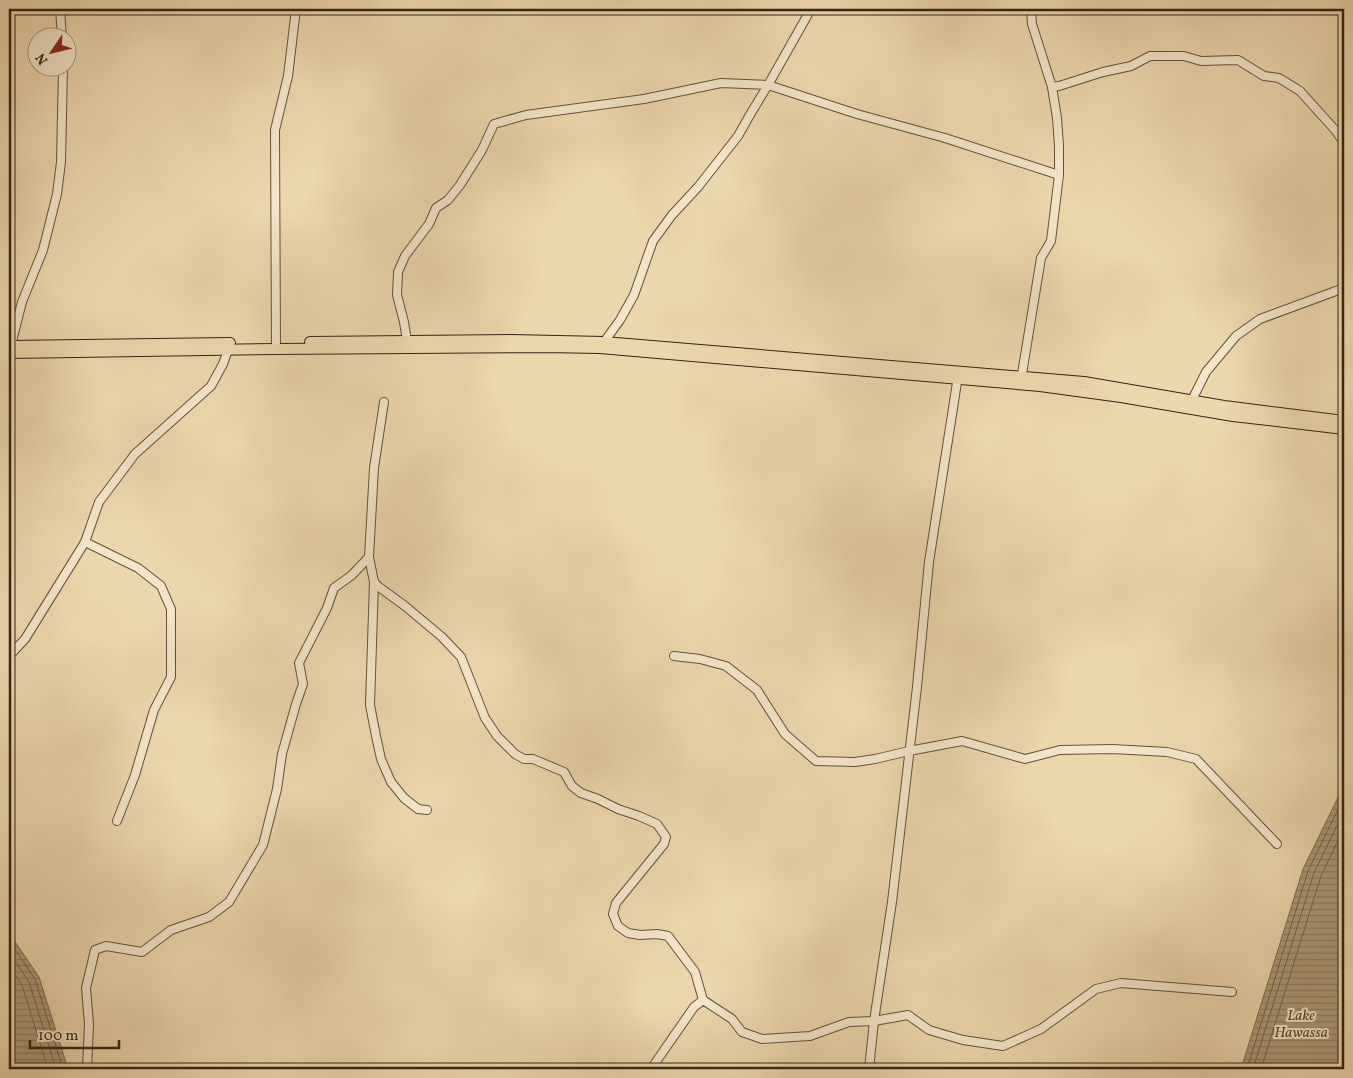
<svg xmlns="http://www.w3.org/2000/svg" width="1353" height="1078" viewBox="0 0 1353 1078" font-family="Vollkorn,serif">
	<defs>
		<pattern id="water-rules" width="6" height="5" patternUnits="userSpaceOnUse" patternTransform="scale(1.25)"><rect width="6" height="5" fill="#ac9b79"/><path d="M0 2.5h6" fill="none" stroke="#8d7e62"/></pattern>
	</defs>
	<rect width="100%" height="100%" fill="#ebd7ac"/>
	<filter id="stains"><feTurbulence type="fractalNoise" baseFrequency=".004" numOctaves="4"/><feColorMatrix values="0 0 0 0 .2 0 0 0 0 .09 0 0 0 0 .02 0 0 0 .5 -.17"/></filter>
	<radialGradient id="worn" r=".72"><stop offset=".6" stop-color="#630" stop-opacity="0"/><stop offset="1" stop-color="#630" stop-opacity=".3"/></radialGradient>
	<g fill="url(#water-rules)" stroke="#7b6c51">
		<polygon points="1344,785 1344,1069 1241,1069 1303,869"/>
		<polygon points="9,933 39,977 68,1069 9,1069"/>
	</g>
	<g fill="none" stroke-linecap="round" stroke-linejoin="round">
		<g stroke="#6f6048" stroke-width="1">
			<polyline points="9,941 35,979 63,1069"/>
			<polyline points="9,952 29,982 56,1069"/>
			<polyline points="9,966 22,985 48,1069"/>
			<polyline points="1247,1069 1308,871 1344,797"/>
			<polyline points="1253,1069 1314,873 1344,811"/>
			<polyline points="1261,1069 1321,876 1344,828"/>
		</g>
		<defs>
			<g id="minor">
				<polyline points="60,9 62,38"/>
				<polyline points="1052,87 1059,86 1103,72 1131,66 1150,56 1184,56 1201,61 1238,60 1264,76 1279,78 1300,91 1336,131 1344,143"/>
				<polyline points="604,342 620,320 634,295 653,241 672,215 698,187 738,136 751,113 768,85 811,9"/>
				<polyline points="11,345 22,302 43,250 57,194 61,162 63,68"/>
				<polyline points="406,345 407,341 404,322 397,295 398,272 405,256 429,224 436,208 448,200 460,185 482,150 494,124 526,115 644,99 721,83 768,85 857,114 945,138 1059,175"/>
				<polyline points="276,349 275,130 288,76 296,9"/>
				<polyline points="1021,380 1041,258 1051,241 1059,175 1059,146 1057,118 1052,87 1032,24 1031,9"/>
				<polyline points="1192,400 1206,372 1236,336 1260,319 1344,288"/>
				<polyline points="85,542 138,568 161,586 171,609 171,677 154,710 135,775 117,821"/>
				<polyline points="369,557 374,582 370,705 376,736 381,759 391,782 404,798 418,809 427,810"/>
				<polyline points="374,582 379,587 405,606 442,637 461,657 485,718 497,736 515,754 524,759 533,759 564,772 572,786 581,793 598,799 618,809 639,816 657,824 666,837 664,844 616,903 613,914 618,926 628,933 640,935 657,934 668,936 695,972 703,1000"/>
				<polyline points="9,656 25,639 85,542 99,502 135,454 211,386 223,364 228,350 227,345"/>
				<polyline points="674,656 700,659 726,666 757,690 785,734 816,761 855,762 875,759 909,751 962,741 1025,759 1060,750 1112,749 1167,752 1196,759 1277,844"/>
				<polyline points="87,1069 89,1024 86,988 95,950 106,946 142,952 171,930 209,917 229,902 263,845 277,789 282,754 296,704 303,684 299,663 327,608 334,588 352,575 369,557 374,468 384,402"/>
				<polyline points="651,1069 694,1007 703,1000 732,1019 742,1032 762,1039 810,1036 849,1022 874,1021 908,1015 929,1030 963,1040 1003,1046 1041,1029 1096,989 1121,983 1232,992"/>
				<polyline points="869,1069 874,1021 892,902 917,687 929,562 958,376"/>
			</g>
			<g id="major">
				<polyline points="310,342 511,340 604,342 1084,382 1224,406 1344,421"/>
				<polyline points="9,346 230,343"/>
				<polyline points="9,353 276,349 546,347 600,348 1040,386 1121,397 1233,416 1344,429"/>
			</g>
		</defs>
		<use href="#minor" stroke="#60523c" stroke-width="10"/>
		<use href="#major" stroke="#322616" stroke-width="12"/>
		<use href="#minor" stroke="#f2e5c9" stroke-width="8"/>
		<use href="#major" stroke="#ebd7ac" stroke-width="10"/>
	</g>
	<g text-anchor="middle" stroke-width="4" stroke-linejoin="round" paint-order="stroke">
		<g font-size="15" font-style="italic" fill="#574934" stroke="#f2e5c9">
			<text x="1301" y="1020">Lake<tspan x="1301" dy="17">Hawassa</tspan></text>
		</g>
	</g>
	<rect width="1353" height="1078" fill="none" stroke="#ebd7ac" stroke-width="30"/>
	<rect x="10" y="10" width="1333" height="1058" fill="none" stroke="#322616" stroke-width="2.5"/>
	<rect x="15" y="15" width="1323" height="1048" fill="none" stroke="#322616"/>
	<g transform="translate(52 52) rotate(235)"><circle r="24" fill="#f2e5c9" stroke="#a59981"/>
	<path d="M0-4L9 19L0 12L-9 19Z" fill="#8f2418"/>
	<text y="-8" font-size="14" font-weight="bold" text-anchor="middle" fill="#322616">N</text>
	</g>
	<path d="M30 1040v8h89v-8" fill="none" stroke="#322616" stroke-width="2.5"/>
	<text x="38" y="1040" font-size="15" fill="#322616" stroke="#f2e5c9" stroke-width="4" paint-order="stroke">100 m</text>
	<rect width="100%" height="100%" filter="url(#stains)"/>
	<rect width="100%" height="100%" fill="url(#worn)"/>
</svg>
